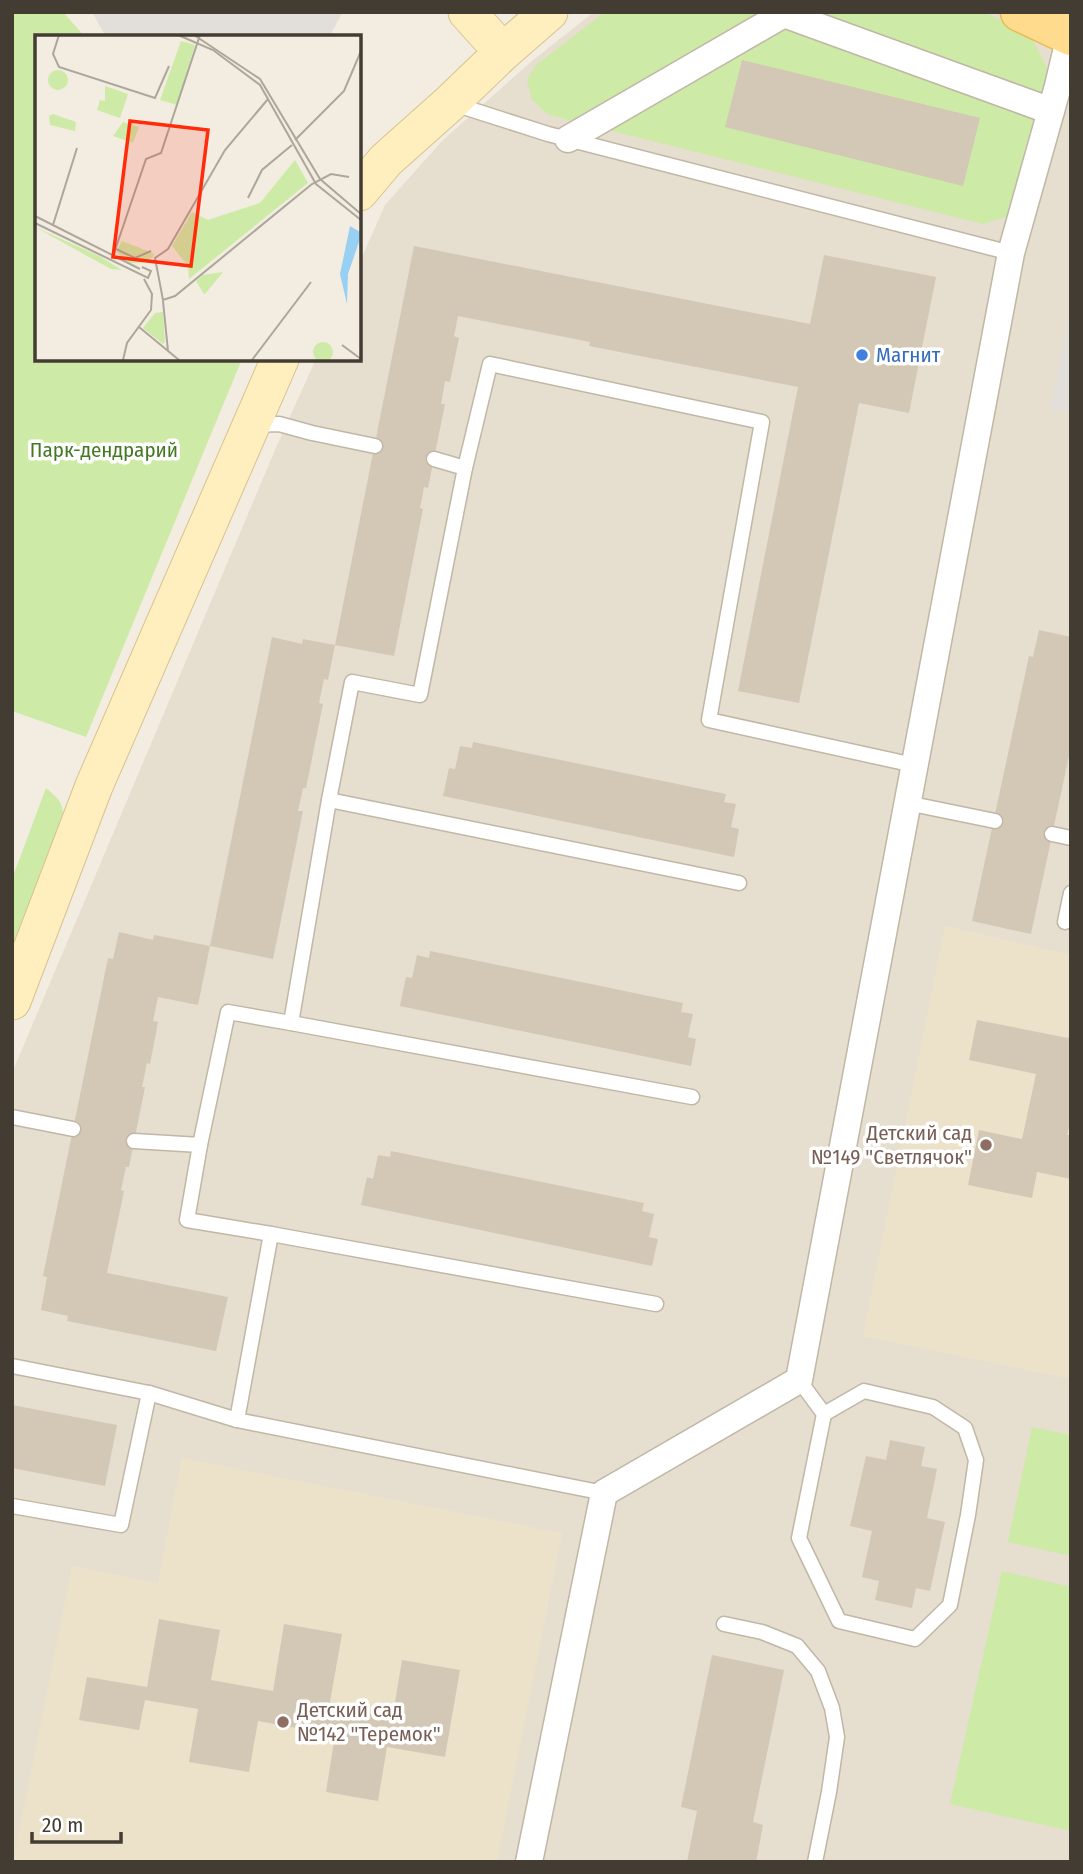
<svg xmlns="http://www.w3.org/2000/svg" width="1083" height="1874" viewBox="0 0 1083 1874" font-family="'Fira Sans Condensed',sans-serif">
	<rect width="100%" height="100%" fill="#f2ece1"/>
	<polygon fill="#e6decf" points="594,12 1006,12 1071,35 1071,1862 12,1862 12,1073 275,450 316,359 359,359 359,264 385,205 443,140 532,61"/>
	<g fill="#ece2ca">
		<polygon points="945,926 1071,955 1071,1379 863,1336"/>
		<polygon points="182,1458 562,1533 497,1862 13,1862 72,1566 158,1583"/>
	</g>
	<g fill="#cdeaa6">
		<polygon points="12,12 63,12 85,37 37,37 37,359 242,359 86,737 12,711"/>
		<polygon points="605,12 983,12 1028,32 1048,69 1009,216 983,224 549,115 532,100 527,80 536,65"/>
		<path d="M46,788c15,13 19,16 16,37l-50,129v-75z"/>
		<polygon points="1032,1427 1071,1435 1071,1556 1008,1542"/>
		<polygon points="1002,1571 1071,1587 1071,1831 950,1804"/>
	</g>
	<g fill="#e2dfda">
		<polygon points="92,12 343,12 329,37 106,37"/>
		<polygon points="1071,307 1071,413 1050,409"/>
	</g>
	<g fill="#d3c8b6">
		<polygon points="742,60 980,118 963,186 725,127"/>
		<polygon points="414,246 810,324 824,255 936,277 909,413 859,403 799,703 738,691 798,387 589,346 590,342 458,316 454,336 459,338 450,382 445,381 441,404 445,404 428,488 424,487 420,508 423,509 394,656 335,645"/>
		<polygon points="1039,630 1071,637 1071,746 1031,934 972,921 1029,656 1033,657"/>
		<polygon points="272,637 302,644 303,639 335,645 328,680 324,679 319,703 323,704 306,788 303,788 298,811 303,811 273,959 210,946"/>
		<polygon points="473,742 726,794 724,802 736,804 731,827 739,829 734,857 443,796 449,768 455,769 460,746 472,748"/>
		<polygon points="119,932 153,940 154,935 210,946 198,1005 158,997 153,1021 158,1022 150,1064 147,1063 142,1087 145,1087 129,1167 126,1167 121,1190 124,1191 107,1273 228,1297 216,1351 67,1321 68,1316 41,1310 47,1277 43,1276 108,958 113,959"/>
		<polygon points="430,951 683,1003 681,1012 693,1014 688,1037 696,1039 691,1066 400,1006 406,977 412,978 417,955 429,958"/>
		<polygon points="977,1020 1068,1038 1071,1033 1071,1119 1067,1135 1071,1135 1071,1179 1037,1172 1032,1198 968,1185 979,1130 1022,1139 1036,1074 969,1060"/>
		<polygon points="391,1151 644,1203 642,1211 654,1214 649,1237 658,1239 652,1266 361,1205 367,1177 373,1179 378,1155 390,1157"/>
		<polygon points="12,1405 117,1425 105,1486 12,1468"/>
		<polygon points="890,1440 925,1447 921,1466 937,1469 927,1518 945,1522 930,1591 916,1588 912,1608 875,1600 879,1581 862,1577 872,1531 850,1526 866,1456 886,1460"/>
		<polygon points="159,1619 220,1630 211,1680 273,1691 284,1624 342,1634 330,1702 393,1714 402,1660 460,1670 445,1757 387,1747 378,1801 326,1792 335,1735 258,1721 249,1772 189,1762 198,1709 145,1700 139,1730 79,1720 87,1677 147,1687"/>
		<polygon points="712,1655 784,1670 753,1822 763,1825 756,1862 687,1862 697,1811 681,1807"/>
	</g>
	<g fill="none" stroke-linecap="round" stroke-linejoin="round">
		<defs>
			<g id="lane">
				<polyline points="454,104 548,134 1011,253"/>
				<polyline points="253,425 279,424 312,433 375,446"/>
				<polyline points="434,459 465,468"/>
				<polyline points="329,800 739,883"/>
				<polyline points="907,803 995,821"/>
				<polyline points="1052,834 1071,838"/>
				<polyline points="1065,922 1071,893"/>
				<polyline points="291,1023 692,1097"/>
				<polyline points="12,1117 73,1129"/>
				<polyline points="134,1141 200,1145"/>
				<polyline points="271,1234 656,1304"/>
				<polyline points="12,1366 149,1393 237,1420 604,1493"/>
				<polyline points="799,1380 824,1414 799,1538 839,1621 915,1639 950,1605 968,1515 976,1460 965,1428 933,1407 864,1391 824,1414"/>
				<polyline points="237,1420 271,1234 187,1220 200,1145 228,1012 291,1023 329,800 352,682 420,695 465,468 490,364 762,422 709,720 914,765"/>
				<polyline points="12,1506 121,1525 149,1393"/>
				<polyline points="724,1624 762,1632 797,1646 818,1671 832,1708 837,1737 829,1792 815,1862"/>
			</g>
			<g id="street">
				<polyline points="568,139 784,14 1051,111"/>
				<polyline points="529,1862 604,1493 799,1380 1011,253 1058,86 1070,35"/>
			</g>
			<g id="secondary">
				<polyline points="467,12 503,52"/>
				<polyline points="359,192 386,160 450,103 503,52 549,12"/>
				<polyline points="12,1001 94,786 280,359"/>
			</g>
			<polyline id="primary" points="1020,12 1071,36"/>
		</defs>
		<use href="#lane" stroke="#c0b7a6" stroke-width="17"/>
		<use href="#street" stroke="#c0b7a6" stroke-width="29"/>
		<use href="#secondary" stroke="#d8c38f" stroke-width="39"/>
		<use href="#primary" stroke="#eabb57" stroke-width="41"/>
		<use href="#lane" stroke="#fff" stroke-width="14"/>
		<use href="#street" stroke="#fff" stroke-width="26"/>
		<use href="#secondary" stroke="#ffeebe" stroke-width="37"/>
		<use href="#primary" stroke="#ffdc8d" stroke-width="38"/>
	</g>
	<circle fill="#3f7fe0" stroke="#fff" stroke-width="2.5" cx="862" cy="355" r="7"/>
	<g fill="#8d6e63" stroke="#fff" stroke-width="2.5">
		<circle cx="986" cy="1145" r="7"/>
		<circle cx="283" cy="1722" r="7"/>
	</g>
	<g text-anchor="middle" stroke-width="7" stroke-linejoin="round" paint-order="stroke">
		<g font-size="21" fill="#366cbe" stroke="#fff" text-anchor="start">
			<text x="876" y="362">Магнит</text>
		</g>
		<g font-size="21" fill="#447822" stroke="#fff">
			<text x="104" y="457">Парк-дендрарий</text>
		</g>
		<g font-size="21" fill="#785e54" stroke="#fff" text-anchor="end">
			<text x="972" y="1140">Детский сад<tspan x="972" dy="24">№149 "Светлячок"</tspan></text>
			<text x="297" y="1717" text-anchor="start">Детский сад<tspan x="297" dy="24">№142 "Теремок"</tspan></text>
		</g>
	</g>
	<g transform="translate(35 35)">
		<rect width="326" height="326" fill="#f2ece1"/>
		<path d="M146,6l14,4 -18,60 -17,-5zM13 45a10 10 0 1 1 20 0a10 10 0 1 1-20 0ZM70,51l23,8 -8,24 -23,-8 3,-10 5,1zM18,79l23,8 -1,9 -25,-6 -1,-9zM88,87l16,5 -6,16 -20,-7zM260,125l13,23 -119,96 -1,-13 -16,-20 20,-34 16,8 52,-17zM0,192l64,29 23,14 -11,-1zM87,206l31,12 1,3 -11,7h-13l-14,-11zM188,237l-18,22h-1l-8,-13 7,-6zM128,277l2,30 -2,2 -20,-16 12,-15zM278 317a10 10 0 1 1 20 0a10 10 0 1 1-20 0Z" fill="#cdeaa6"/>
		<path d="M315,191l10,6v7l-12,35 -1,30 -7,-30z" fill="#98d0f4"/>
		<path fill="none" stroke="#aca69b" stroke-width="2" d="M24,0l-6,19 6,13 96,31 14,-32M143,0l35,15 47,35 56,99 45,36M159,0l66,44 60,100 41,35M233,64l-43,51 -57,99 -13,9 8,42 12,-4 137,-112 19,-10 18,3M260,105l49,-49 17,-40M213,163l14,-28 30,-25M0,181l105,53M0,188l113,55 3,-7 -9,-4M18,190l24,-77M81,214l19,9 16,-7M78,221l33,-97 15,-6 39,-118M128,266l5,50M104,292l40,33M307,310l19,14M88,325l4,-17 24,-33 1,-16 -8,-15M217,325l59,-78"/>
		<path fill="#ff2b0b" fill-opacity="0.15" stroke="#ff2b0b" stroke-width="3.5" d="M95,86l78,9 -17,136 -78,-9z"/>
		<rect width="326" height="326" fill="none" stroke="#433c32" stroke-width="3.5"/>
	</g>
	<rect width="1083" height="1874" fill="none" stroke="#433c32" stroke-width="28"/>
	<path d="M32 1832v10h89v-10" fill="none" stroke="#433c32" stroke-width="3.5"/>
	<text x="42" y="1832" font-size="21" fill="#433c32" stroke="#ffffff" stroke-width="5" paint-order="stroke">20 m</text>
</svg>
